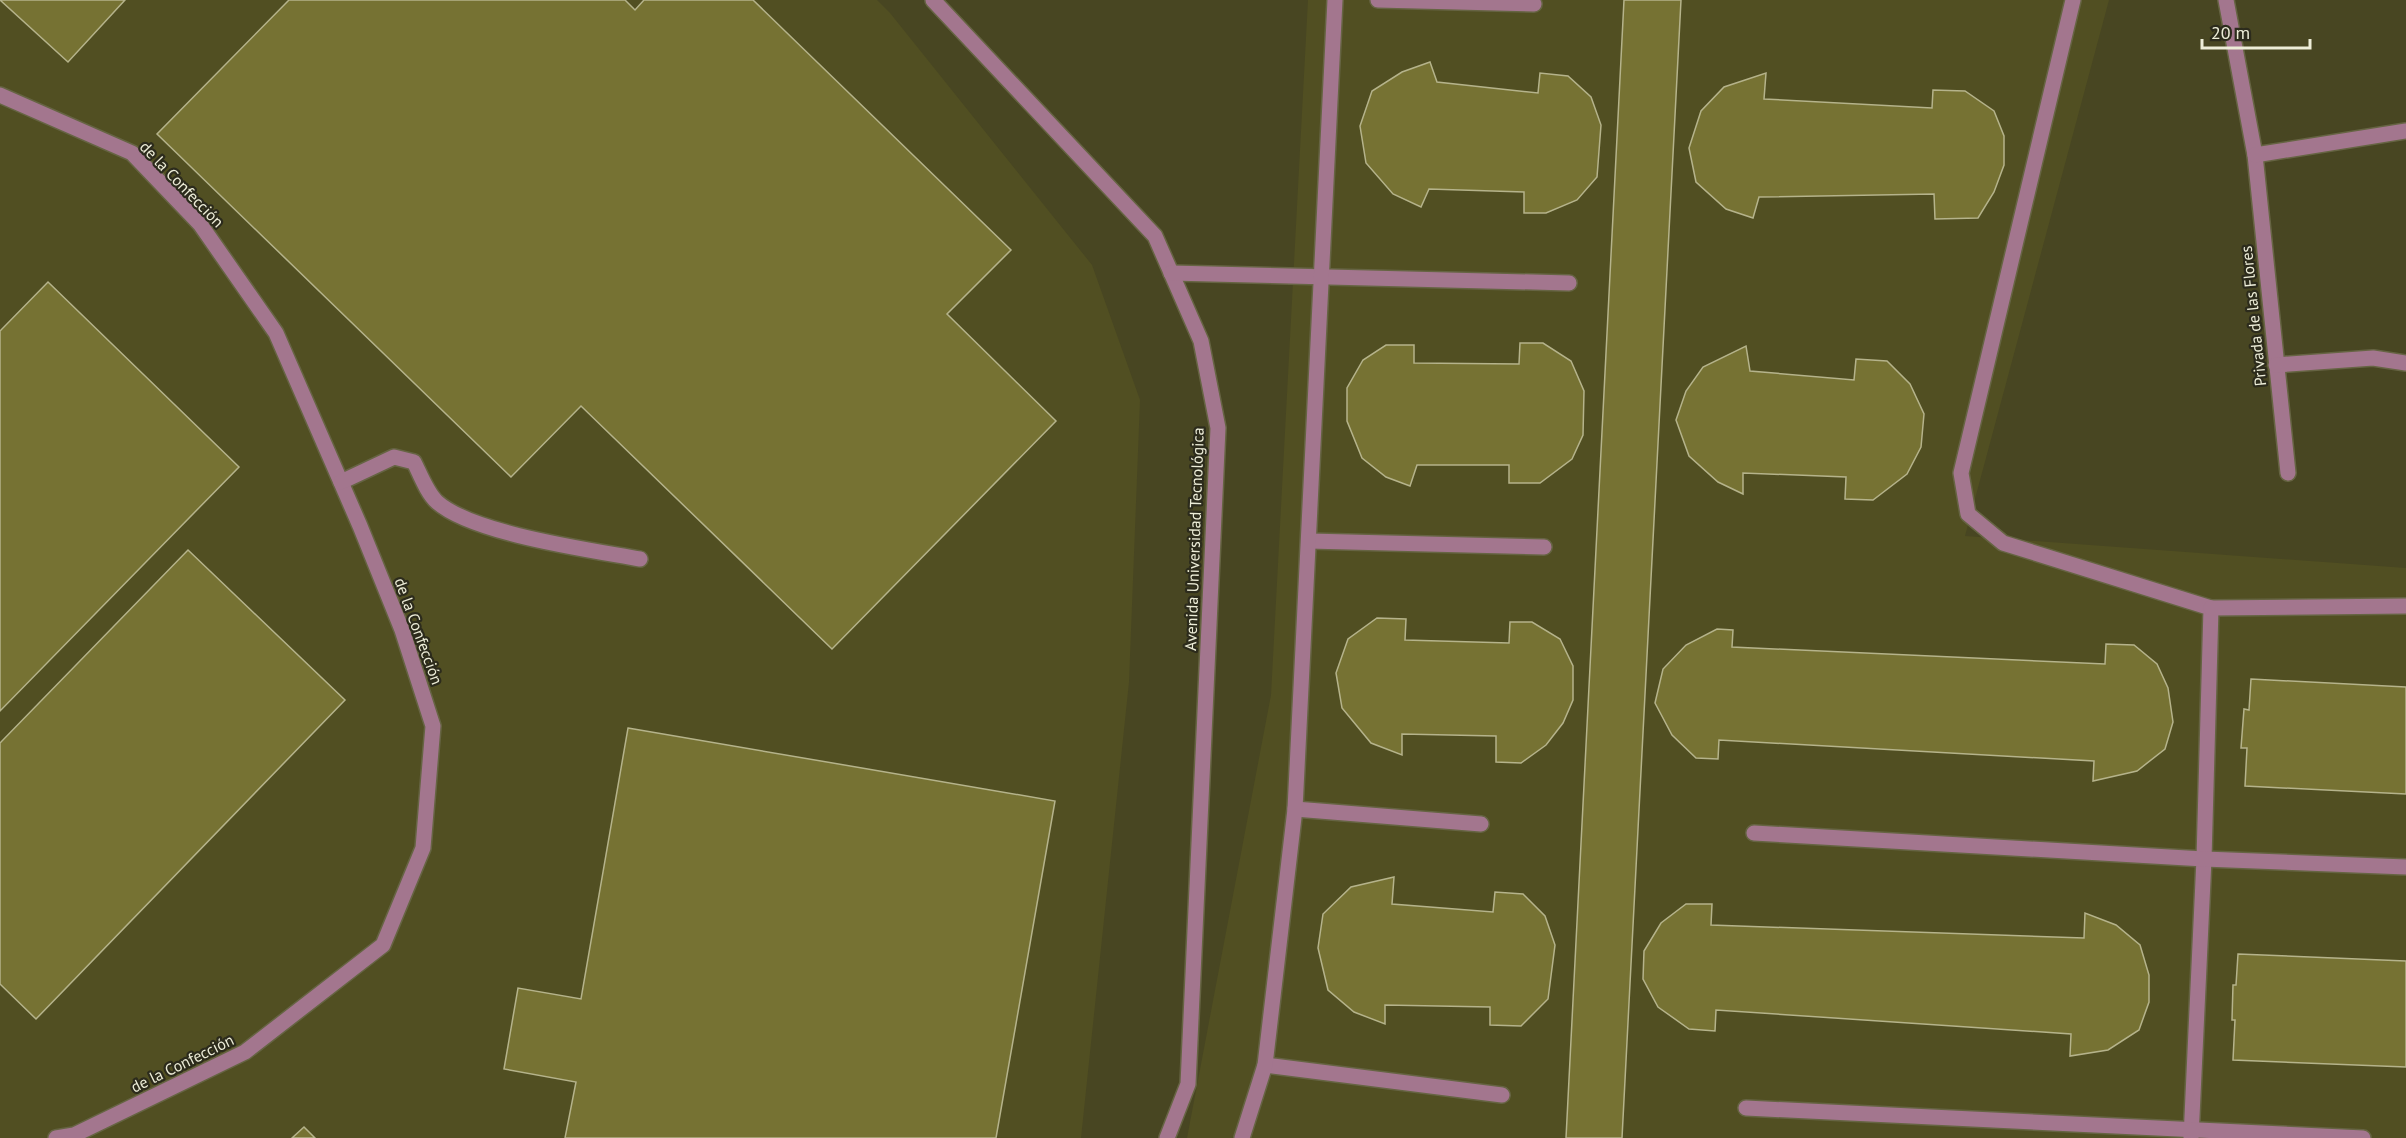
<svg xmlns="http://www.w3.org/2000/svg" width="2406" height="1138" viewBox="0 0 2406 1138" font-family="'PT Sans',sans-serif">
	<rect width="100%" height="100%" fill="#484622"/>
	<g fill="#514f22">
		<polygon points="0,0 877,0 890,13 1092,265 1140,400 1129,682 1081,1138 0,1138"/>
		<polygon points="1308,0 2109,0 1965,536 2406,568 2406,1138 1187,1138 1271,695"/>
	</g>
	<g fill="#767233" stroke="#b5b38b" stroke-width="1.5">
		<polygon points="0,0 125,0 68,62"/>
		<polygon points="289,0 625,0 635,10 644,0 753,0 1011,250 947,314 1056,421 832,649 581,406 511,477 157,134"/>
		<polygon points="1624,0 1681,0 1622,1138 1566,1138"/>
		<polygon points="1430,62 1437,82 1538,93 1540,73 1568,76 1591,97 1601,125 1597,177 1577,200 1546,213 1524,213 1524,192 1429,189 1421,207 1393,194 1366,163 1360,126 1372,91 1402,72"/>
		<polygon points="1766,73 1764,99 1932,108 1933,90 1965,91 1994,111 2004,136 2004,165 1994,192 1978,218 1935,219 1934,194 1759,197 1753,218 1726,209 1696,182 1689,148 1701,111 1724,87"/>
		<polygon points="48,282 239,467 0,711 0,331"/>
		<polygon points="1520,343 1543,343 1571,361 1584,391 1583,435 1572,459 1540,483 1509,483 1509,465 1417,465 1410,486 1386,477 1362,458 1347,421 1347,388 1363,360 1386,345 1414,345 1414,363 1519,364"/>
		<polygon points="1746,346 1750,371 1854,380 1856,359 1887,361 1910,384 1924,414 1921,447 1907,474 1873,500 1845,499 1846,477 1743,473 1743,494 1718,482 1689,456 1676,420 1686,391 1703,367"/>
		<polygon points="188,550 345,700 36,1019 0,984 0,743"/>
		<polygon points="1377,618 1406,619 1405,640 1509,643 1510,622 1532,622 1560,639 1573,666 1573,700 1563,723 1546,745 1521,763 1496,762 1496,736 1402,734 1402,755 1371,743 1342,708 1336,673 1348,639"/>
		<polygon points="1717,629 1733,630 1732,647 2105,664 2106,644 2134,645 2157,664 2168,688 2173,722 2165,749 2137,771 2093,781 2094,761 1719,740 1718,759 1696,758 1672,735 1655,703 1663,669 1686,645"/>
		<polygon points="2251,679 2406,687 2406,794 2245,786 2247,748 2241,748 2244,709 2249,710"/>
		<polygon points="628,728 1055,801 996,1138 565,1138 576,1082 504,1069 518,988 581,999"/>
		<polygon points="1394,877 1392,904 1493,912 1495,892 1523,894 1545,916 1555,945 1548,999 1521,1026 1490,1025 1490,1007 1385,1005 1385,1024 1354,1012 1328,990 1318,948 1323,914 1351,887"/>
		<polygon points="1686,904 1712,904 1711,925 2084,938 2085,913 2116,925 2140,945 2149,975 2149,1002 2139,1030 2108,1050 2070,1056 2071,1034 1716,1010 1715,1031 1689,1029 1658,1007 1643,979 1644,951 1661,923"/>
		<polygon points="2238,954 2406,961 2406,1067 2233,1060 2235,1020 2232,1020 2233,985 2236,985"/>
		<polygon points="304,1127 315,1138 292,1138"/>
	</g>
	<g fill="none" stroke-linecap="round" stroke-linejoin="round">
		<defs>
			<g id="minor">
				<polyline points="933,0 1155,236 1201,341 1218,428 1188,1084 1167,1138"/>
				<polyline points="1378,0 1534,4"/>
				<polyline points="2073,0 1961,473 1968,514 2003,543 2211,608 2204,859 2191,1138"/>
				<polyline points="2226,0 2255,155 2288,473"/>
				<polyline points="0,95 132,153 200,224 276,333 360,526 402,630 433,726 423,848 383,945 245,1052 74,1135 56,1138"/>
				<polyline points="2255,155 2406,131"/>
				<polyline points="1171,273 1569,283"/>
				<polyline points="2276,365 2373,358 2406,363"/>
				<path d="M341,482l53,-25 20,5c6,12 13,31 23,40 36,32 154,48 203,57"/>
				<polyline points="1309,541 1544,547"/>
				<polyline points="2211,608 2406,606"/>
				<polyline points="1295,809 1481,824"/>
				<polyline points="1754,833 2204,859 2406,867"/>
				<polyline points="1265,1065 1502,1095"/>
				<polyline points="1746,1108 2363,1138"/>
				<polyline points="1242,1138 1265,1065 1295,809 1335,0"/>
			</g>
		</defs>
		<use href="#minor" stroke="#666443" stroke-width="18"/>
		<use href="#minor" stroke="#a3768e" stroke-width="15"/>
	</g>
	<g text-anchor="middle" stroke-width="4.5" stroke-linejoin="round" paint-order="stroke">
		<g font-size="16" fill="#ededd8" stroke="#2c2b1c">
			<text transform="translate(182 184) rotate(46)" y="6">de la Confección</text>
			<text transform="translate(2253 316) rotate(-96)" y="6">Privada de las Flores</text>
			<text transform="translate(1194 539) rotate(-88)" y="6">Avenida Universidad Tecnológica</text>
			<text transform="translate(419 631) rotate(70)" y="6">de la Confección</text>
			<text transform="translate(182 1063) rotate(-26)" y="6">de la Confección</text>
		</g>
	</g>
	<path d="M2202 39v9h108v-9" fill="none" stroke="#ededd8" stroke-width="3"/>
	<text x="2211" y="39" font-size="18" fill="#ededd8" stroke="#2c2b1c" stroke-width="4.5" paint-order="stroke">20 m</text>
</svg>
